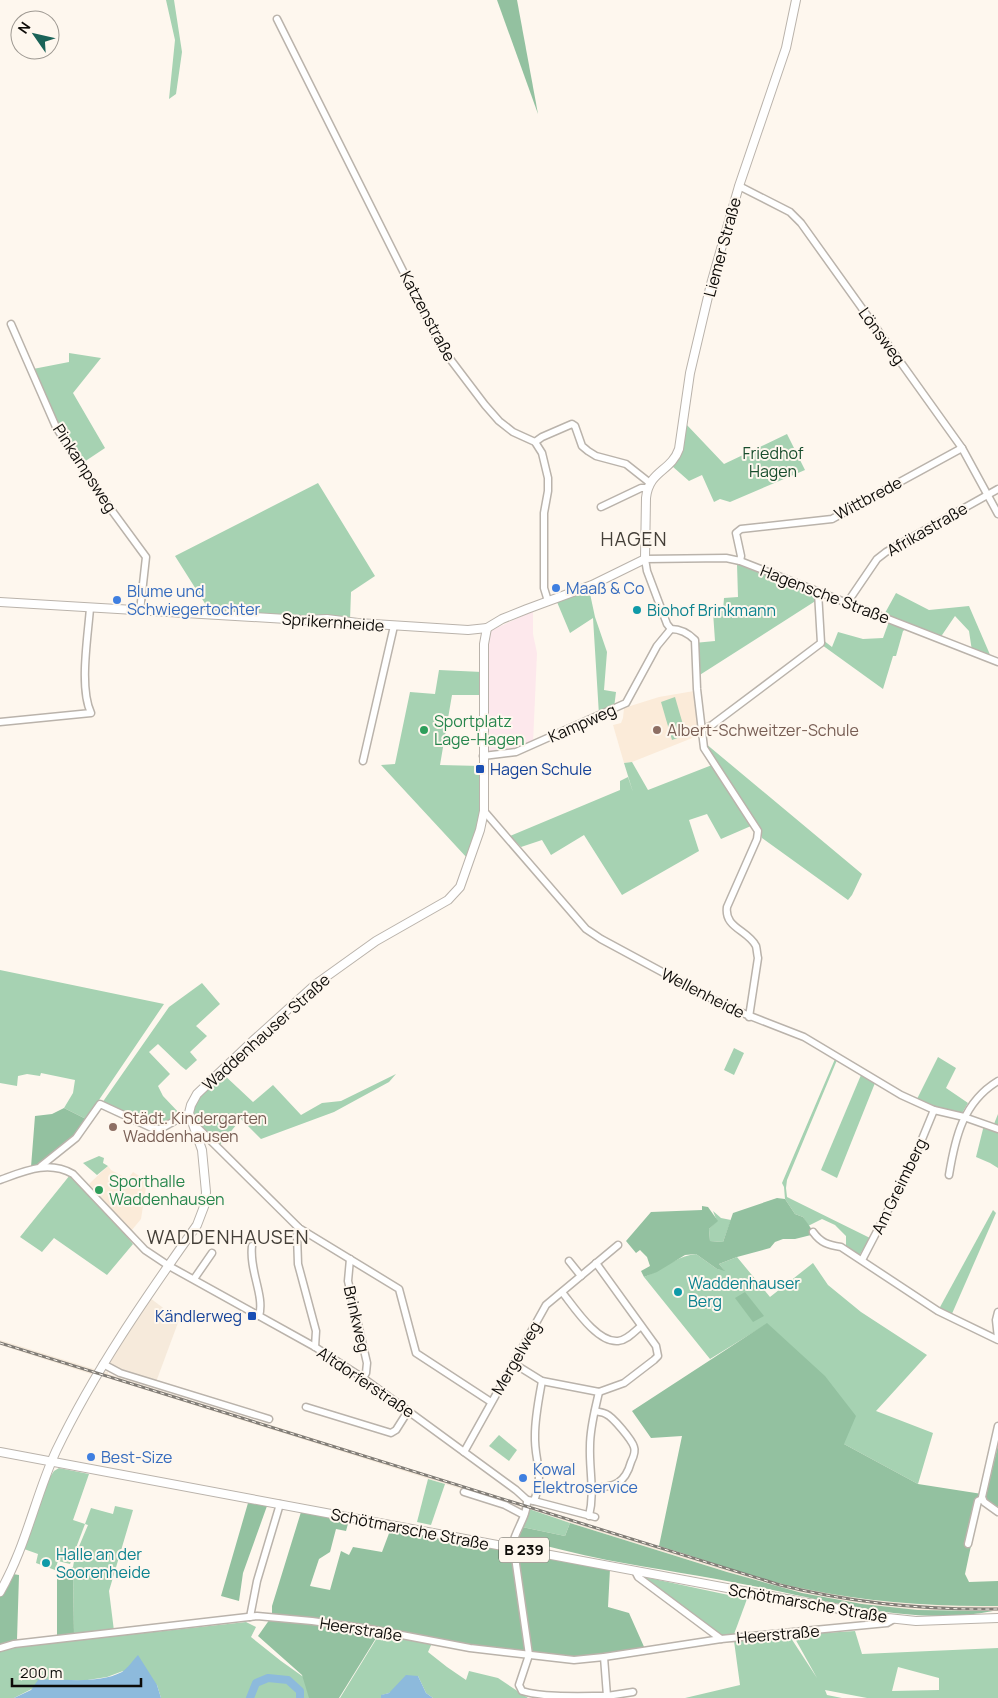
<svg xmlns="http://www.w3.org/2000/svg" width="998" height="1698" viewBox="0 0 998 1698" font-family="Manrope,sans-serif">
	<rect width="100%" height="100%" fill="#fef7ee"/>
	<g fill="#f6eadb">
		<polygon points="150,1298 179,1320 156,1382 105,1364"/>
		<polygon points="0,1340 97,1370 94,1375 0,1345"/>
		<polygon points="101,1371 108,1372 108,1374 525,1505 524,1508 445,1484 98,1375"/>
		<polygon points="530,1506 765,1579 804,1588 862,1599 925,1605 998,1606 998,1611 918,1610 862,1604 802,1593 727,1572 570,1523 529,1509"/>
	</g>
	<polygon fill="#fde8ec" points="533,611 533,634 537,653 533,743 516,750 489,752 488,632"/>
	<g fill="#fbebd9">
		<polygon points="694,691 700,735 632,762 624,763 613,725 621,723 623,718 624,708 659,697"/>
		<polygon points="108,1166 111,1170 128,1179 133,1172 147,1181 141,1219 131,1231 89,1184"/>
	</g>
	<g fill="#a6d2b2" fill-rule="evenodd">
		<polygon points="166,0 174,0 182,52 176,94 169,99 175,40"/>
		<polygon points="69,353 101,358 73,393 105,448 81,464 56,425 33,369 69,362"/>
		<polygon points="686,424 724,464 787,434 805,470 730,502 720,499 714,502 702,475 689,481 672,466"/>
		<polygon points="318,483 375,576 351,592 350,620 211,613 175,556"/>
		<polygon points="737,564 815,595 817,600 695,678 694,643 715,641 713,612 723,611 724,598 738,597"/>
		<polygon points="589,589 595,617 607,652 604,690 616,692 614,708 599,715 593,618 570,633 557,602"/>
		<polygon points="896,593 929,610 969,606 991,657 972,651 969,631 955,616 940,638 910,626 903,631 896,656 893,656 883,689 822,645 823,640 832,647 838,632 863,639 883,638 891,616 885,613"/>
		<polygon points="439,670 482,672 482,695 452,695 440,765 481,766 482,806 478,830 468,859 381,765 395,764 410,692 435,694"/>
		<polygon points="675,697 686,735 672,740 661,702"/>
		<polygon points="705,743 862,874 852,895 848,900 762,838 760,830 714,763"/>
		<polygon points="632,762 648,790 712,765 751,826 721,839 707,814 689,820 699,851 622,895 584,835 551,855 542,840 521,847 510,836 620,790 620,781 628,777 633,792 624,763"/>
		<polygon points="0,970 164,1004 86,1119 64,1108 73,1093 75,1080 41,1073 40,1076 27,1074 18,1076 17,1086 0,1083"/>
		<polygon points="202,983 220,1004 196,1026 207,1036 190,1052 197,1060 186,1070 181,1066 158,1044 149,1052 170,1074 158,1086 163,1096 181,1115 159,1127 154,1127 102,1103 169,1007"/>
		<polygon points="734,1048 744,1053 734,1075 724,1070"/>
		<polygon points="938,1057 956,1068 946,1088 968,1103 962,1113 931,1107 916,1101"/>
		<polygon points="835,1059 837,1060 787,1180 786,1188 787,1197 870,1238 859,1256 846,1248 846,1236 835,1225 822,1219 808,1226 803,1217 795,1214 785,1199 784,1187 782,1183"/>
		<polygon points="222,1073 253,1102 273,1085 301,1115 322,1103 341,1101 396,1074 389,1082 334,1112 261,1139 241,1119 219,1146 196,1123 191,1113 199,1095"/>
		<polygon points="861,1075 875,1083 837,1178 821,1170"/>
		<polygon points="998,1114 998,1168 990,1163 976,1157 985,1121 994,1124"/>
		<polygon points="99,1156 104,1158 103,1163 108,1166 97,1175 83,1163"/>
		<polygon points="70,1175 114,1221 133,1244 107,1275 54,1238 42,1252 20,1237"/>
		<polygon points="993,1210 996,1213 951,1316 939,1309"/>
		<polygon points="713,1211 721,1218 731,1220 723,1242 710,1241 709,1229 717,1221"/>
		<path d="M696,1254l21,15 7,1 -5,-6 18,-7 33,40 43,-34 15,22 33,27 66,43 -51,56 57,22 -15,51 -74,-40 -77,-120 -57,35 -66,-82c18,-7 32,-21 52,-23z"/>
		<polygon points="499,1435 517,1450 509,1461 489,1446"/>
		<polygon points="59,1468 89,1474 73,1520 85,1524 70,1564 58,1561 55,1570 36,1563 38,1554 24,1549 48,1480 54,1471"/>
		<polygon points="428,1479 445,1484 431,1525 417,1522"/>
		<polygon points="115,1506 133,1510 109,1591 114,1631 74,1635 73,1567 75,1556 88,1525 85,1524 91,1508 113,1514"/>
		<polygon points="529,1509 570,1523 565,1536 522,1527"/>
		<polygon points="640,1576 747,1599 733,1637 721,1636"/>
		<polygon points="246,1622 256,1627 251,1637 281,1661 333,1698 161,1698 157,1685 123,1671 107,1677 81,1681 51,1679 14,1698 0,1698 0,1650 15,1647"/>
		<path d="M855,1631l7,23 136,-6v50h-131l-42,-8 2,5 15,3h-157l55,-13 -6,-44 55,-6 28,43 -24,-43zM898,1667l41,11v12l-47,1z"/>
		<polygon points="380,1633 432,1643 428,1652 447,1667 466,1680 469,1671 498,1678 528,1698 433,1698 426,1693 418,1676 389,1693 382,1695 381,1698 340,1698"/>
	</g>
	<g fill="#93c1a0">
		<polygon points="497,0 517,0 538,114"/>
		<polygon points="64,1108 86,1119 75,1135 37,1165 31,1167 35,1116 52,1114"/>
		<polygon points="777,1198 785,1199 795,1214 803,1217 815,1234 795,1239 783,1239 775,1242 770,1248 737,1257 719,1264 725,1271 717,1269 696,1254 685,1255 657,1272 644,1277 641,1271 650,1266 647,1257 640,1250 636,1253 626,1241 651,1212 702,1210 702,1206 708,1207 718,1221 709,1229 710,1241 723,1242 733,1213"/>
		<polygon points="745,1292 764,1316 753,1322 735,1298"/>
		<path d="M767,1323l58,53 31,40 -12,28 74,40 64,10 -17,80 4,8 29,-1v25c-65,1 -129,-4 -193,-17 -50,-10 -98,-29 -146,-43l23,-110 -31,2 -19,-27z"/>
		<polygon points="998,1445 998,1507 985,1500"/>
		<polygon points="248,1503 267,1506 243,1573 239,1601 221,1596"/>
		<polygon points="301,1512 349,1520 346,1531 336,1529 330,1552 319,1559 310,1586 330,1590 341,1551 349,1555 353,1547 382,1552 391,1528 610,1569 608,1607 629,1613 645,1649 575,1658 473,1646 381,1630 339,1698 309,1698 302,1675 258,1636 272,1616 272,1606"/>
		<path d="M570,1523l157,49 75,21 60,11 56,6 75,1c-77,16 -164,-10 -240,-25 -49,-10 -98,-17 -146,-26 -30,-6 -59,-14 -89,-21l4,-12 43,9z"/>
		<polygon points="73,1567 74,1635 57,1636 57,1571"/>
		<polygon points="13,1574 19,1575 17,1640 0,1645 0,1597"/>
	</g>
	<g fill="#8dbadc">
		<path d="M138,1655l19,30 4,13h-147l17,-8 7,-10c27,-2 58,5 84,-8 6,-4 11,-12 16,-17z"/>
		<polygon points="406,1675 418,1676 426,1693 433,1698 381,1698 381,1695 389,1693"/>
	</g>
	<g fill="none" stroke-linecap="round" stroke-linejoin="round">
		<polyline stroke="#8dbadc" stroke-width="8" points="250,1698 256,1683 268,1678 288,1680 300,1691 300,1698"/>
		<defs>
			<g id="minor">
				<polyline points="277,19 441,347 485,405 499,421 513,432 535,442 542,453 548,478 548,491 544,513 544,588 548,601"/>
				<polyline points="739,186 790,212 801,223 962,448 998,514"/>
				<polyline points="11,324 56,427 99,493 146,557 140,611"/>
				<polyline points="535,442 542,437 572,424 575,426 582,446 588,451 596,456 626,464 650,483"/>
				<polyline points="601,507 641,488 647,488"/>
				<polyline points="740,561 741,556 736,533 741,529 832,519 962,448"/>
				<polyline points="847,603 877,559 886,552 998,489"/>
				<path d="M0,722l91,-9c-12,-25 -3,-77 -1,-105"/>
				<polyline points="703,729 712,725 821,643 818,592"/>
				<polyline points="483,756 516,752 626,703 657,646 671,629"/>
				<polyline points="363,761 394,626"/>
				<polyline points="484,811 586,929 601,939 727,1007 804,1037 901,1095 934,1110 964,1117 998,1129"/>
				<path d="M749,1017l9,-59c-1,-4 -1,-8 -2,-12 -8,-16 -32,-18 -29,-39l30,-68 1,-8 -54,-83 -7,-59 -2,-49c-6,-6 -15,-11 -24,-11l-4,-5 -20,-53 -2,-12 81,-1 14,3 258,101"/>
				<polyline points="194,1124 299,1228 399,1289 416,1353 491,1402"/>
				<polyline points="41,1166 76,1138 100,1104 154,1129 160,1129 189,1113"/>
				<path d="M949,1175c6,-37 14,-73 49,-94"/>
				<path d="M0,1180c25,-9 48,-20 73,-6l72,76 24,16 146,81 48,31 153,112 11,10 7,1 61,16"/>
				<polyline points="299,1228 297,1235 298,1264 316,1331 315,1347"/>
				<path d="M813,1232c8,11 15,13 28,15l97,64 60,29"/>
				<path d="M252,1246c-3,25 13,50 7,70"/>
				<polyline points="350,1259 348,1281 367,1363 366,1373 363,1378"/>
				<polyline points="862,1260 911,1166 934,1110"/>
				<polyline points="569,1261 581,1276"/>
				<polyline points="194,1279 212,1253"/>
				<path d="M562,1292c12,15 35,51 56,49 9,-1 16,-9 23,-15"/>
				<polyline points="998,1312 996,1320 998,1338"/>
				<polyline points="513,1363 542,1381 599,1392 624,1383 654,1360 658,1356 656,1346 596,1263"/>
				<polyline points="103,1364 120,1373 269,1419"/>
				<polyline points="306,1407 391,1433 396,1430 408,1411"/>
				<polyline points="998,1426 982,1497 984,1502 998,1512"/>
				<polyline points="464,1452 546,1305 618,1245"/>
				<path d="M593,1488c21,-1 32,-4 38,-26 2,-4 5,-10 3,-15 -2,-7 -21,-30 -28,-33 -3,-2 -8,-2 -11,-3"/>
				<polyline points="464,1492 505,1505 524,1515"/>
				<path d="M527,1500c1,15 -11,29 -14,43l16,112 -10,30 3,6c23,7 61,5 85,5l-3,-39"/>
				<path d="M534,1501c11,-30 0,-39 1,-66 0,-18 4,-37 7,-54"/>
				<path d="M589,1516c6,-24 0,-46 1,-70 0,-19 5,-36 9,-54"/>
				<polyline points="968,1544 978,1501 982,1499"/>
				<polyline points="635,1571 638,1577 721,1639"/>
				<polyline points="250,1617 257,1581 280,1504"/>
				<polyline points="0,1648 14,1644 257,1616 312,1621 370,1629 470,1648 574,1660 604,1657 721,1639 887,1623 894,1619"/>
				<polyline points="607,1696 633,1692"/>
			</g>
			<g id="major">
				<path d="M0,602l303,18 24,-1 31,4 110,7 19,-2 15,-9 25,-10 65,-24 53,-26 1,-61c3,-28 25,-26 33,-49l11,-76 21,-89 28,-98 47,-138 10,-48"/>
				<polyline points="0,1452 888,1618 916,1621 998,1618"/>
				<path d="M0,1592c26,-45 35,-95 56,-141 39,-81 90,-154 141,-226l8,-21 1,-12 -4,-42 -13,-37 2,-8 6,-11 58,-55 61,-55 60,-43 72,-41 12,-13 20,-57 4,-19v-167l3,-16"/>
			</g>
		</defs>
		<use href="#minor" stroke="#bab3ab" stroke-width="9"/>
		<use href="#major" stroke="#bab3ab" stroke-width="10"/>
		<use href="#minor" stroke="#fff" stroke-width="6"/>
		<use href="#major" stroke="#fff" stroke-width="8"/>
		<defs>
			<path id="rail" d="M0,1343l780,242c72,18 144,25 218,24"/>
		</defs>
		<use href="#rail" stroke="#817d77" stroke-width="3"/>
		<use href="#rail" stroke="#fef7ee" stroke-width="1" stroke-dasharray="4" stroke-linecap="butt"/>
	</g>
	<g fill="#3f7fe0" stroke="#fef7ee" stroke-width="2">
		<circle cx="556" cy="588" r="5"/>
		<circle cx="117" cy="600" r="5"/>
		<circle cx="91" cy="1457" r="5"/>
		<circle cx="523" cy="1478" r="5"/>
	</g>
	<g fill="#0f9aa8" stroke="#fef7ee" stroke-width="2">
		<circle cx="637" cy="610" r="5"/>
		<circle cx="678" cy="1292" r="5"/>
		<circle cx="46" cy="1563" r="5"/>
	</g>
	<g fill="#2e9e5b" stroke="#fef7ee" stroke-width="2">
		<circle cx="424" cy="730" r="5"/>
		<circle cx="99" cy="1190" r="5"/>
	</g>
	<g fill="#8d6e63" stroke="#fef7ee" stroke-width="2">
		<circle cx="657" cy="730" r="5"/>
		<circle cx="113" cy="1127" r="5"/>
	</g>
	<g fill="#1a4fb4" stroke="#fef7ee" stroke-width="2">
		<rect x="475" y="764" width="10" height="10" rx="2.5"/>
		<rect x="247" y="1311" width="10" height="10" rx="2.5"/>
	</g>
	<g text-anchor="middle" stroke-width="4" stroke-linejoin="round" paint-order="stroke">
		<rect fill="#fef7ee" stroke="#55524d" stroke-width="1" x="499" y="1537.5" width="50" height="25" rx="4"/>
		<g font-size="15" font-weight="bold" fill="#0d0b08">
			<text x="524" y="1555">B 239</text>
		</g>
		<g font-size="16" fill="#0d0b08" stroke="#fef7ee">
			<text transform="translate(722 247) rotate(-75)" y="6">Liemer Straße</text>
			<text transform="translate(428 316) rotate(62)" y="6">Katzenstraße</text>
			<text transform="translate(882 336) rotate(54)" y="6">Lönsweg</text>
			<text transform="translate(85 468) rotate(57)" y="6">Pinkampsweg</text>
			<text transform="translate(868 498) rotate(-28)" y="6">Wittbrede</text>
			<text transform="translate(927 529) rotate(-30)" y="6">Afrikastraße</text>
			<text transform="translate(825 594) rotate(21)" y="6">Hagensche Straße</text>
			<text transform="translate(333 622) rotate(4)" y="6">Sprikernheide</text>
			<text transform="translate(582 723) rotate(-24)" y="6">Kampweg</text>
			<text transform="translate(703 993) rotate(27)" y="6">Wellenheide</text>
			<text transform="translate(266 1032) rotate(-42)" y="6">Waddenhauser Straße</text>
			<text transform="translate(899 1186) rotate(-64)" y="6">Am Greimberg</text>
			<text transform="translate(357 1319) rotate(77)" y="6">Brinkweg</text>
			<text transform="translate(516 1358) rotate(-60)" y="6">Mergelweg</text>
			<text transform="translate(366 1382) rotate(34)" y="6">Altdorferstraße</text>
			<text transform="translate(410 1529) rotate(11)" y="6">Schötmarsche Straße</text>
			<text transform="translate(808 1603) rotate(10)" y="6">Schötmarsche Straße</text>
			<text transform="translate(361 1629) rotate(9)" y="6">Heerstraße</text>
			<text transform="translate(778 1634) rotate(-5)" y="6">Heerstraße</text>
		</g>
		<g font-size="16" fill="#184d2d" stroke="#fef7ee">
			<text x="773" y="459">Friedhof<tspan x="773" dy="18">Hagen</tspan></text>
		</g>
		<g font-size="16" fill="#366cbe" stroke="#fef7ee" text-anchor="start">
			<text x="566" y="594">Maaß &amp; Co</text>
			<text x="127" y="597">Blume und<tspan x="127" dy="18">Schwiegertochter</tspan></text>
			<text x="101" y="1463">Best-Size</text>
			<text x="533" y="1475">Kowal<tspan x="533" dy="18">Elektroservice</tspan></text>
		</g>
		<g font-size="16" fill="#0d838f" stroke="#fef7ee" text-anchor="start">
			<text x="647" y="616">Biohof Brinkmann</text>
			<text x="688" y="1289">Waddenhauser<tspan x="688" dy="18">Berg</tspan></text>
			<text x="56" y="1560">Halle an der<tspan x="56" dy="18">Soorenheide</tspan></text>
		</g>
		<g font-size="16" fill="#27864d" stroke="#fef7ee" text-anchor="start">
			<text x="434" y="727">Sportplatz<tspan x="434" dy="18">Lage-Hagen</tspan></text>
			<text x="109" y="1187">Sporthalle<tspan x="109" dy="18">Waddenhausen</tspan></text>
		</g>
		<g font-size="16" fill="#785e54" stroke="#fef7ee" text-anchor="start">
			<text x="667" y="736">Albert-Schweitzer-Schule</text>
			<text x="123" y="1124">Städt. Kindergarten<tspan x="123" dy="18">Waddenhausen</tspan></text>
		</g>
		<g font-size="16" fill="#164399" stroke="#fef7ee" text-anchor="start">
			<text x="490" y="775">Hagen Schule</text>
			<text x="242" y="1322" text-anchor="end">Kändlerweg</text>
		</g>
		<g font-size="19" letter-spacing="1" fill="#443f38" stroke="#fef7ee">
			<text x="634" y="546">HAGEN</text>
			<text x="228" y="1244">WADDENHAUSEN</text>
		</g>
	</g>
	<g transform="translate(35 35) rotate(304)"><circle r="24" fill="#fef7ee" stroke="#9e9992"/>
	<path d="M0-4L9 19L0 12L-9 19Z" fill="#1a6358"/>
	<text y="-8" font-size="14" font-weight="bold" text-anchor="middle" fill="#0d0b08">N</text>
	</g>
	<path d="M12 1678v8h129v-8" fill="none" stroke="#0d0b08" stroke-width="2.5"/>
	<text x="20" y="1678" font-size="15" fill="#0d0b08" stroke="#fef7ee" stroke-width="4" paint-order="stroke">200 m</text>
</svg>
